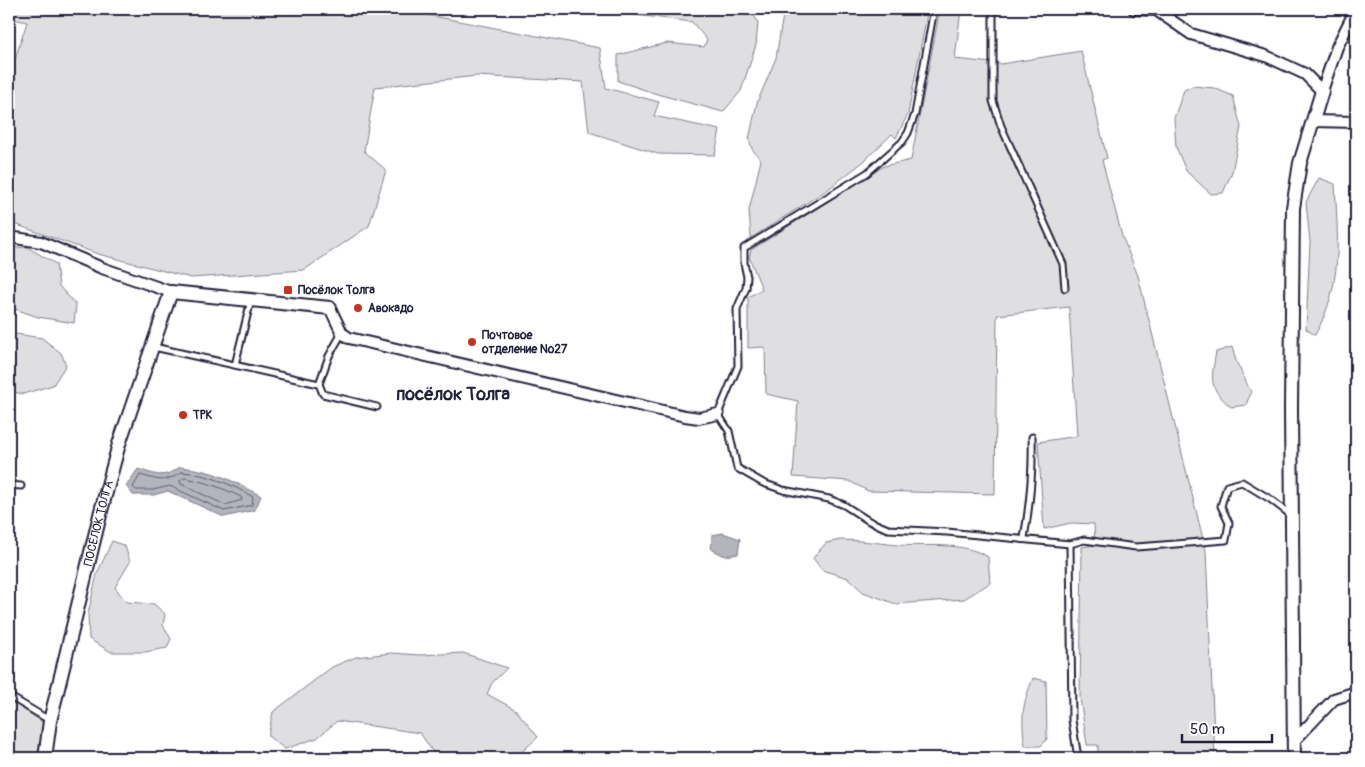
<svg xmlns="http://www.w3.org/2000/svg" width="1365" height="767" viewBox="0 0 1365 767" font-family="Pangolin,sans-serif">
	<rect width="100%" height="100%" fill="#fff"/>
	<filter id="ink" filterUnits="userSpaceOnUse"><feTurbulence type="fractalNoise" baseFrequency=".02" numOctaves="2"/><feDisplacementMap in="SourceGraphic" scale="10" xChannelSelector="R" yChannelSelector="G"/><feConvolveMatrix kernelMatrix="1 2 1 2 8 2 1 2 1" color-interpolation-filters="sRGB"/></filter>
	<g filter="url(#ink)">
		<g fill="#dfdfe2" stroke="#80808e">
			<polygon points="15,9 396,9 600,48 606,88 659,102 654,116 720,130 715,155 658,154 589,132 583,82 477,76 375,87 364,151 386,170 369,226 304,270 191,278 98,254 9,222 9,78 27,22 13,19"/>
			<polygon points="587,9 750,9 758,22 756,45 741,91 723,112 657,94 618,81 618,55 667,43 704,47 707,40 692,22"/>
			<polygon points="784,9 928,9 908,114 896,138 892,134 863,162 827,190 751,238 749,210 761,160 752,149 749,139 757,103 776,58"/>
			<polygon points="940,9 961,9 955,59 1001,64 1081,51 1107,158 1102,160 1122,236 1138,276 1206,551 1215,758 1098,758 1098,745 1087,745 1080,698 1082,547 1095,545 1094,524 1071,523 1044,529 1038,442 1077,436 1069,307 997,315 995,494 868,491 849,481 793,477 798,401 766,394 765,347 748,348 748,297 762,289 749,257 751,250 884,166 911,160"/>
			<polygon points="1193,86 1214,88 1233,96 1241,127 1232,172 1223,193 1211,194 1186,171 1176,147 1174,118 1184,90"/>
			<path d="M1319,178l16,6c3,55 8,101 -20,151l-9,-6 4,-87 -4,-40z"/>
			<polygon points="27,247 56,264 59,286 76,305 74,323 38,317 9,307 9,248"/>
			<polygon points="9,333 42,338 61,353 66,365 53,385 23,394 9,391"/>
			<path d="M1232,347l4,14 15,31 -5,13 -15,2c-23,-20 -20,-26 -15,-55z"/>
			<path d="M840,540c19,0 38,3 57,5 30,2 65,-4 91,12l2,26 -26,16 -68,5 -33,-12 -15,-14 -26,-8 -9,-12 13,-15z"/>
			<polygon points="112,541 125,546 130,562 115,587 126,602 154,604 165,614 163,625 171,639 167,648 145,652 111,652 89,639 88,614 97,574"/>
			<polygon points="392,653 419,655 463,653 507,668 492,683 487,694 516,710 538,737 515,758 437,758 420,733 337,721 317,738 285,749 268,736 273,712 332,667 356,657"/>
			<path d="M1033,678l13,3 1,58 -6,7h-16c-4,-30 -3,-40 8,-68z"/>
			<polygon points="9,700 44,723 38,758 9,758"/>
		</g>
		<g fill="#b4b4bc" stroke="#7a7a88">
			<path d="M180,467c33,3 52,13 81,29l-6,14 -31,7 -56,-26 -14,4h-21l-7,-9 12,-17c19,6 25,10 42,-2z"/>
			<polygon points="723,533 740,539 738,554 725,556 711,549 712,535"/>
		</g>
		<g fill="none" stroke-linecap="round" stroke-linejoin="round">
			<g stroke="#5c5c6f" stroke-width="1">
				<path d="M182,472c26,2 49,12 71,25l-1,8 -28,6 -54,-25 -17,4h-17l-3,-3 7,-12c20,5 23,9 42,-3z"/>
				<path d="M184,478c20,3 39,10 57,19l1,3 -17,5 -44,-21 -1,-3z"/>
			</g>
			<defs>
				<g id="service">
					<polyline points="934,9 915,114 908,133 902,142 867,173 744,248 744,263 747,277 746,288 737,309 738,366 718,414 729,431 737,468 763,483 783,490 829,499 844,505 869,521 888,529 947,532 1070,544 1084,540 1136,547 1150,546 1226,540 1229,523 1221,506 1227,486 1242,482 1270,499 1291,515"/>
					<polyline points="993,9 993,101 1001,126 1063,264 1065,288"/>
					<polyline points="9,16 10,9"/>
					<polyline points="342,333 329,356 319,384 323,394 377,407"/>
					<polyline points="154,347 319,384"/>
					<polyline points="235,365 251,300"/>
					<polyline points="9,485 21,486"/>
					<path d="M1024,538c6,-34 9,-66 8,-101"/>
					<polyline points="1070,544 1072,720 1078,758"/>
					<polyline points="9,696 49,720"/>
				</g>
				<g id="minor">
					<polyline points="1134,9 1156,10 1191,34 1266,56 1305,74 1322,91 1337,47 1356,9"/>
					<polyline points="1314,121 1356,122"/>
					<polyline points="9,237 41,242 102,268 171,292"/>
					<polyline points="330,308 342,333 349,338 685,416 699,418 718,414"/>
					<polyline points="1294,741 1334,699 1356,692"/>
				</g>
				<g id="tertiary">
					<path id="s1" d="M45,758l5,-37 51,-210 18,-67 52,-152 159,16"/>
					<polyline points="1294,758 1291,409 1293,208 1300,163 1322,91"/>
				</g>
			</defs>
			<use href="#service" stroke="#22223b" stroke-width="9"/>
			<use href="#minor" stroke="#22223b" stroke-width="14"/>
			<use href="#tertiary" stroke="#22223b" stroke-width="16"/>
			<use href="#service" stroke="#fff" stroke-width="5"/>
			<use href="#minor" stroke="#fff" stroke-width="10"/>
			<use href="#tertiary" stroke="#fff" stroke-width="12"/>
		</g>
	</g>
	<g fill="#c8321e" stroke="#fff" stroke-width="2">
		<rect x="283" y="285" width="10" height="10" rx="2.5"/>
		<circle cx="358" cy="308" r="5"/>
		<circle cx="472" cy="342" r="5"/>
		<circle cx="183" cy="415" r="5"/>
	</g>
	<g text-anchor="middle" stroke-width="4.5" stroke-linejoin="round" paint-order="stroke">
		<g font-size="12" font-weight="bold" fill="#22223b" stroke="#fff" text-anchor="start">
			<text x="298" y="294">Посёлок Толга</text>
			<text x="368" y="312">Авокадо</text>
			<text x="482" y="339">Почтовое<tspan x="482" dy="14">отделение №27</tspan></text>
			<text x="193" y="419">ТРК</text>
		</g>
		<g font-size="12" fill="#22223b" stroke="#fff">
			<text dy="4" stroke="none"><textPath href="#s1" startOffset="241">ПОСЁЛОК ТОЛГА</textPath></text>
		</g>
		<g font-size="18" font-weight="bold" fill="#22223b" stroke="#fff">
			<text x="453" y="400">посёлок Толга</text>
		</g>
	</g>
	<rect width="1365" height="767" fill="none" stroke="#fff" stroke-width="30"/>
	<rect x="15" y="15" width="1335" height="737" fill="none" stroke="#22223b" stroke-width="2" filter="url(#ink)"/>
	<path d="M1182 734v8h90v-8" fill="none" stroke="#22223b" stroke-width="2.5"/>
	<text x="1190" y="734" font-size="15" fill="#22223b" stroke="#ffffff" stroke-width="4" paint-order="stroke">50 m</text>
</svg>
